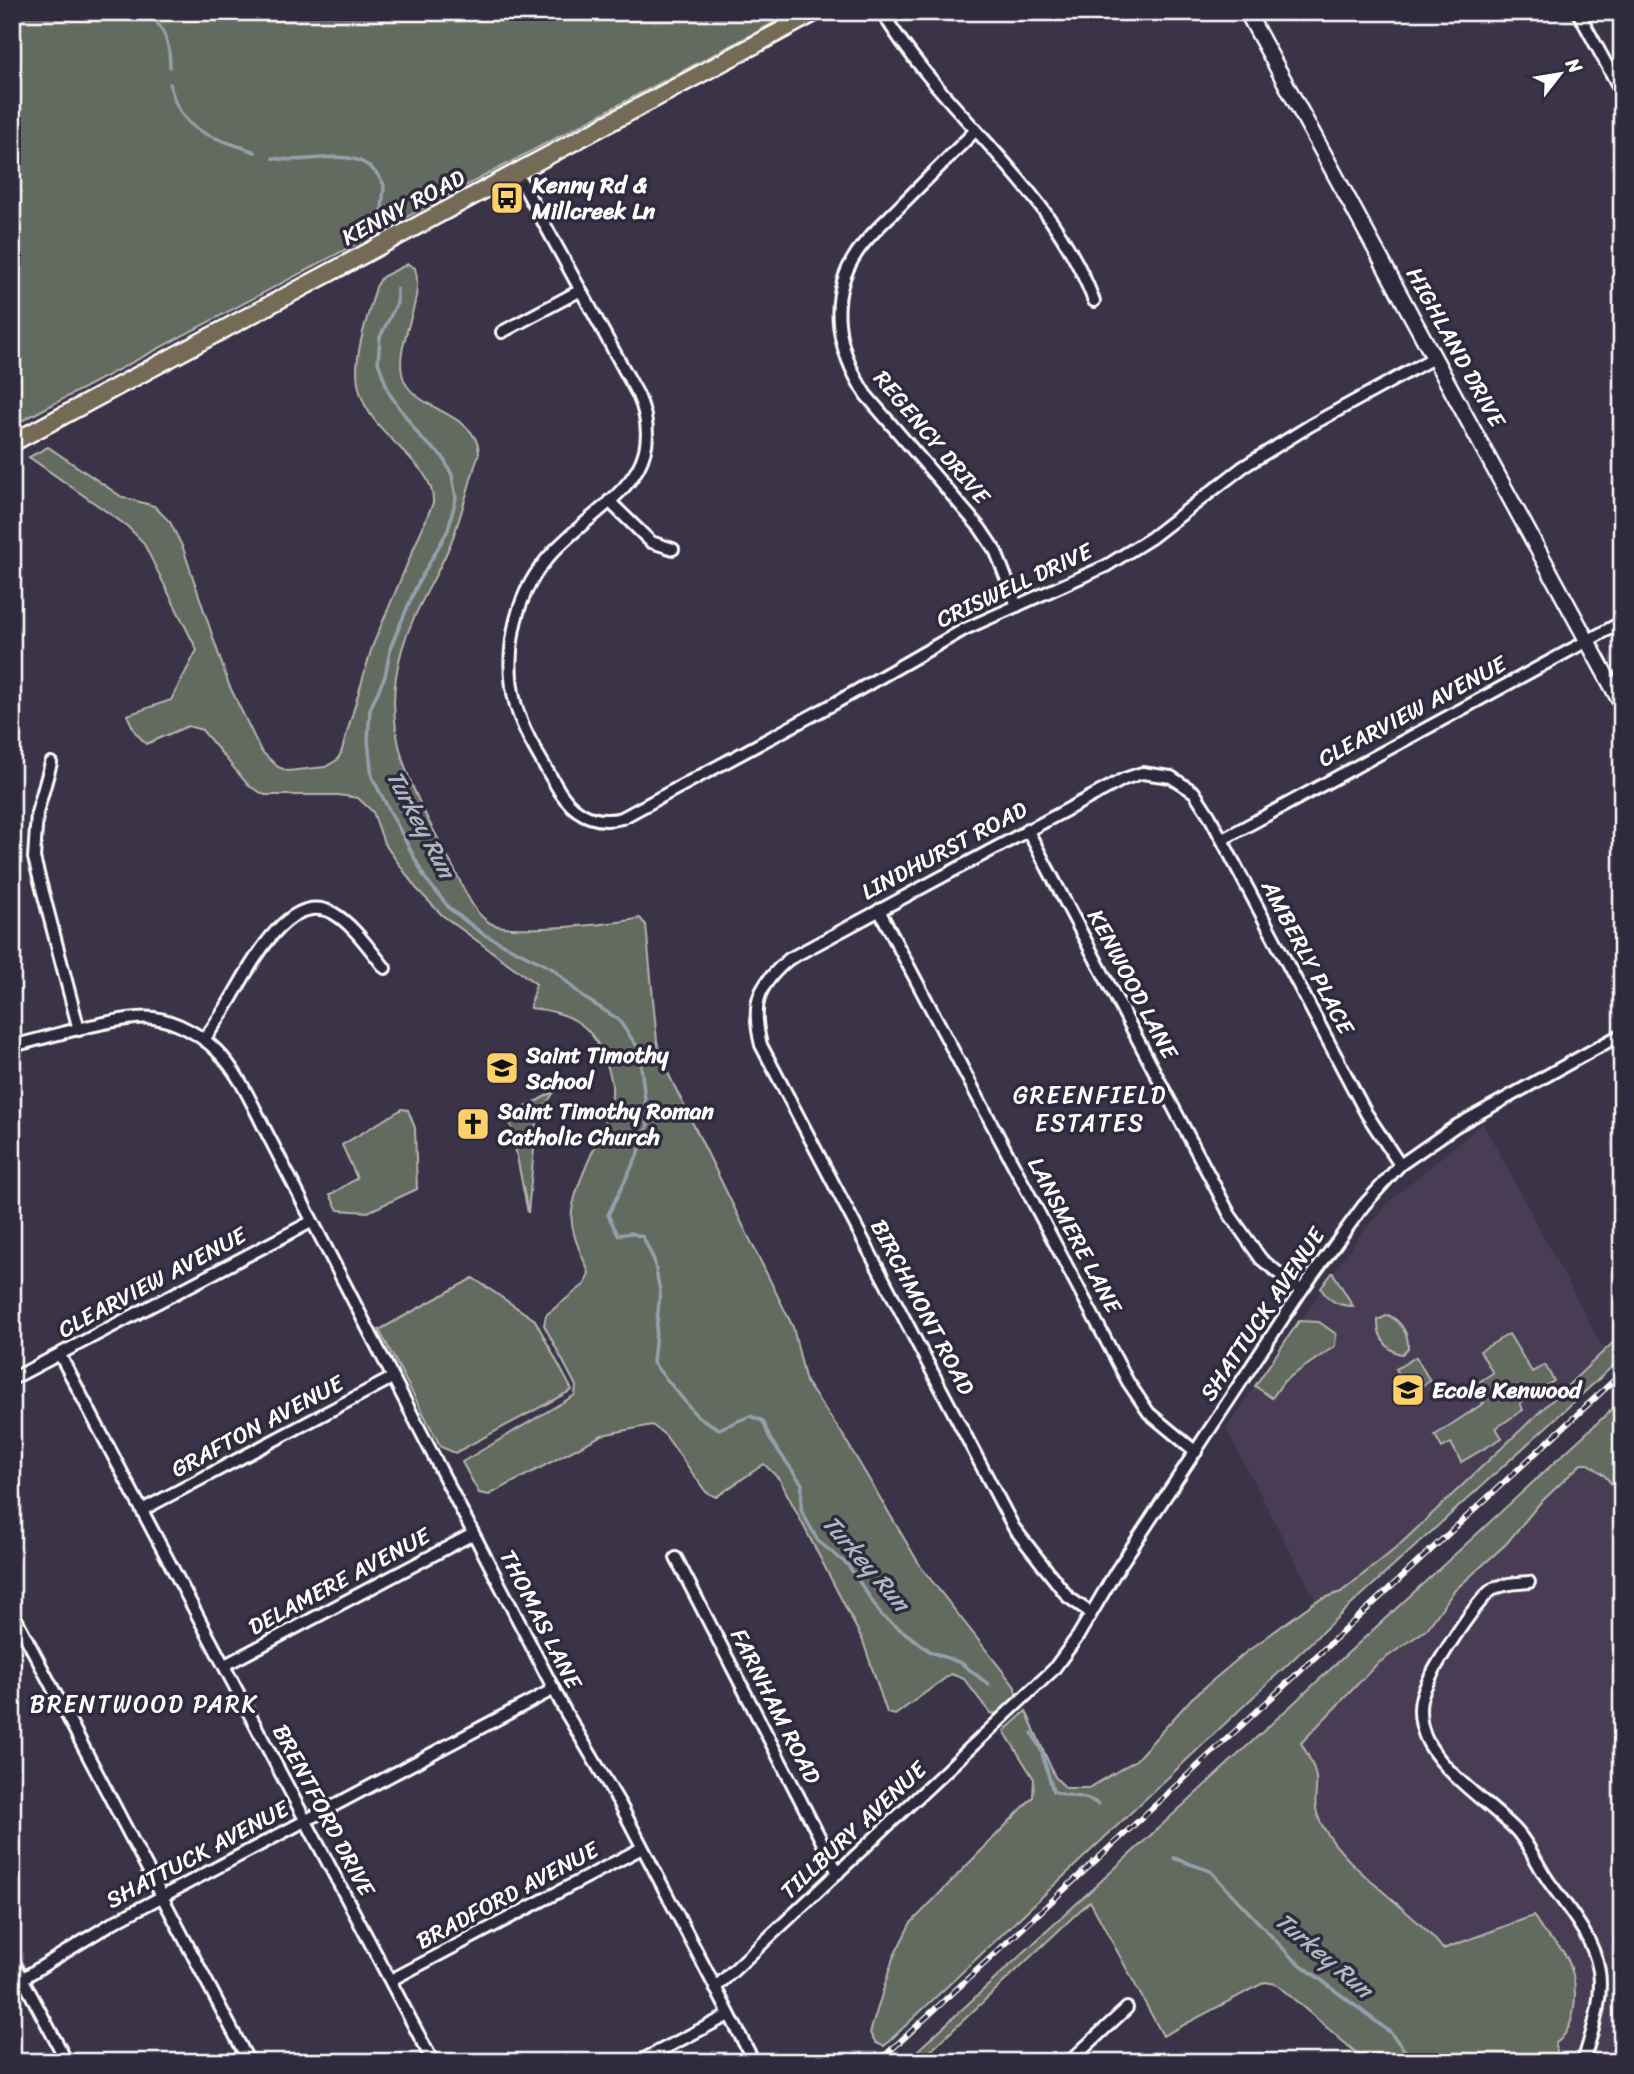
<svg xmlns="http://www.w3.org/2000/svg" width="1634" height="2074" viewBox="0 0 1634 2074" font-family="Sriracha,sans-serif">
	<rect width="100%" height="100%" fill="#3b3347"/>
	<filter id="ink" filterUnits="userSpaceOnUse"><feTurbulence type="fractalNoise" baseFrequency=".0143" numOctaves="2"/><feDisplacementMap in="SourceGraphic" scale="14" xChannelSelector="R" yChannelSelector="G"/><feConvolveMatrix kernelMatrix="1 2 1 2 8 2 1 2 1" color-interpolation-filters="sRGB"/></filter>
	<g filter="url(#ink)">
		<g fill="#4a3e54">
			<polygon points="1483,1123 1604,1350 1395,1549 1341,1592 1316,1601 1226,1429 1359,1236 1396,1195"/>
			<polygon points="1581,1464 1588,1464 1604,1475 1622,1496 1622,2062 1558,2062 1558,1943 1543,1931 1538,1921 1444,1950 1413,1915 1344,1854 1322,1825 1313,1799 1316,1774 1301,1743 1377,1664 1427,1629 1454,1591 1506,1544 1539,1504"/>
		</g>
		<g fill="#646b5f" stroke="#b2b5af" stroke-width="2">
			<polygon points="12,12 794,12 12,426"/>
			<path d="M408,264l7,4c11,36 -24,79 -11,112 12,31 74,33 75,73 -10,30 -17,63 -29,92 -16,38 -40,71 -50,112 -21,81 17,142 53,210 9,17 20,48 39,57 21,10 123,0 148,-6l6,7 11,116 10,30 126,256 13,55 35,50 80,135 94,120 3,11 -19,16 -9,-1 -26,-34 -13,-5 -56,41 -8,-2 -24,-72 -83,-161 -16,-16 -48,33 -10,-5 -41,-57 -13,-10 -50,10 -113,60 -10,-2 -17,-31 113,-67 1,-9 -32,-61 2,-10 39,-31 4,-11c-7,-18 -20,-42 -17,-62 6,-37 29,-70 38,-106 4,-12 2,-25 -2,-37 -13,-42 -35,-56 -78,-60l6,-24 -94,-69 -26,-27 -32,-45 -11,-31 -15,-14 -20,-3h-73l-16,-9 -47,-56 -14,-4 -42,18 -11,-12 -8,-17 44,-15 26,-50 -54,-108 -16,-16 -98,-69 19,-10 74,50 32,9 16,16 13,26 46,137 32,66 17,16 10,4 37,-4 12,-7 4,-7 31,-106 61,-144c3,-46 -76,-68 -76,-131 0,-28 12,-59 19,-85l6,-10z"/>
			<polygon points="555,1091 537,1117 528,1213 509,1116"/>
			<polygon points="402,1109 408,1110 415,1128 417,1189 368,1212 338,1210 330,1195 357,1178 342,1145"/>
			<path d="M1332,1273h1l20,33c-14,0 -26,-6 -32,-18z"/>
			<polygon points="473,1278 535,1320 572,1390 455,1453 441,1447 379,1330"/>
			<path d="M1388,1315c13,6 21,19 20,34l-6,5c-15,-2 -25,-19 -24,-34z"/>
			<polygon points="1299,1321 1319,1322 1336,1334 1335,1346 1284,1381 1272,1398 1255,1386"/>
			<polygon points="1509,1334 1532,1372 1545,1365 1554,1381 1520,1403 1523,1410 1496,1428 1502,1438 1461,1462 1451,1443 1442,1448 1435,1435 1484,1403 1474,1385 1493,1373 1480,1351"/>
			<polygon points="1622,1334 1622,1357 1601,1377 1340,1615 884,2046 876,2043 870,2033 893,1958 910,1924 1033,1797 1034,1779 1004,1731 1026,1711 1055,1777 1066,1788 1089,1788 1136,1760 1192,1698 1245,1653 1316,1601 1341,1592 1395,1549"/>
			<polygon points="1416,1357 1430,1381 1411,1392 1396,1369"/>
			<path d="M1622,1400v96l-18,-21 -15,-11h-8l-42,40 -33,40 -52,47 -27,38 -50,35 -76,79c5,9 12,20 14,30 5,17 -6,28 7,52 25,46 87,81 121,124l90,-33c4,4 6,9 9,14 8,10 19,15 25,28 12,24 12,69 -12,86l3,18h-191l-91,-78 -11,-2 -102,54 -73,-135 -171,161h-14z"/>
		</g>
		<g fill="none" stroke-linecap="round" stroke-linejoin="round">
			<g stroke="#93a1ac" stroke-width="3.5">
				<path d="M148,12c17,17 22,32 22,55"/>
				<path d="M170,84c10,51 44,52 85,68"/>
				<path d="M273,158c42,9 87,-20 111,27l-3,38"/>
				<polyline points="397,289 397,303 380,337 378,362 389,393 421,438 443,457 452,475 456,498 448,530 417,585 391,646 385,676 370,709 368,741 372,777 425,878 450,909 483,934 553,969 583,997 618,1019 639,1049 648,1125 639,1152 608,1215 618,1235 631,1233 643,1237 654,1260 660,1291 653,1363 697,1416 719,1429 750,1416 763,1421 770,1439 802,1484 801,1510 818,1541 848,1565 882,1616 931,1652 961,1663 989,1685"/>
				<path d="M1032,1733l9,17 12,41c16,7 31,3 45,13"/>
				<polyline points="1174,1858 1210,1871 1292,1958 1390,2032 1414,2062"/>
			</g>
			<defs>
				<g id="street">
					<path d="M882,12c65,107 167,170 212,289"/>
					<polyline points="1578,12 1622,93"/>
					<path d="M975,131c-24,24 -48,48 -72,72 -15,16 -35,32 -47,51 -30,46 -18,98 10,141l114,133 16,24 21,54"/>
					<path d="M516,172l122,223c37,85 -48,111 -92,165 -33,39 -43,98 -30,146 8,27 24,52 38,76 15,28 36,44 68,36l215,-116 128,-73 141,-63 45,-28 92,-71 68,-42 124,-68"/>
					<polyline points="502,332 581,290"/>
					<polyline points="609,501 651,542 673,549"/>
					<polyline points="51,763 37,813 34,858 79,1030"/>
					<polyline points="1027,829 1230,1215 1261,1259 1301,1291"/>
					<polyline points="1223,839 1622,622"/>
					<polyline points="879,910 1128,1382 1149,1413 1196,1452"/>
					<path d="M204,1040c8,-12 17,-24 24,-36 18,-29 58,-116 105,-91 21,12 37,37 52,55"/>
					<path d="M12,1046c34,-8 111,-32 142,-28 22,3 47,17 62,32 25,24 39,61 55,91l294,570 56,95 132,254"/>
					<polyline points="60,1355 433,2062"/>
					<polyline points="12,1379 311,1222"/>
					<polyline points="142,1510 392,1378"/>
					<polyline points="676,1558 838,1873"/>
					<path d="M1529,1582c-12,1 -25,1 -36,7 -17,11 -69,91 -72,111 -3,15 1,33 9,46 20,32 57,56 84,82 16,16 24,40 38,58 55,73 59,89 31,176"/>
					<polyline points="12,1611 249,2062"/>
					<path d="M1091,1613l-23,-16 -54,-69 -253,-483c-10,-41 -4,-59 28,-86l335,-180 18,-6 29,4 23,15 15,23 157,298 34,52"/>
					<polyline points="225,1665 473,1534"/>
					<polyline points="12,1959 67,2062"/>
					<polyline points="391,1980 642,1848"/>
					<polyline points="12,1985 114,1922 554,1689"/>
					<polyline points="715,1988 1053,1670 1078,1636 1115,1573 1301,1291 1364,1205 1400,1165 1456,1126 1622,1034"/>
					<polyline points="638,2062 729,2015"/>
					<polyline points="1069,2062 1127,2008"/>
				</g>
				<polyline id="secondary" points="1247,12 1622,705"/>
				<polyline id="primary" points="12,443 816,12"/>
			</defs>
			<use href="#street" stroke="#fff" stroke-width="16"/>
			<use href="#secondary" stroke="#fff" stroke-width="19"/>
			<use href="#primary" stroke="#fff" stroke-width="21"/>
			<use href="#street" stroke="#2f2a3d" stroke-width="10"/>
			<use href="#secondary" stroke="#2f2a3d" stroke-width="14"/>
			<use href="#primary" stroke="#746b55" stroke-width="16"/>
			<defs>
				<polyline id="rail" points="878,2062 1622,1373"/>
			</defs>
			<use href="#rail" stroke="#fff" stroke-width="6"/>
			<use href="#rail" stroke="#2f2a3d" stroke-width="3.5" stroke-dasharray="10" stroke-linecap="butt"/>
		</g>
	</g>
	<defs>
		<symbol id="bus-square" viewBox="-11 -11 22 22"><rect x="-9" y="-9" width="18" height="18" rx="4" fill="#ffd166" stroke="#2f2a3d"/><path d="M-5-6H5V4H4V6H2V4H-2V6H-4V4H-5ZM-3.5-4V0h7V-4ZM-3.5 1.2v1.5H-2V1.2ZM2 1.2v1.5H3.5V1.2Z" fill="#111"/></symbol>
		<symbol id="school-square" viewBox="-11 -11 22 22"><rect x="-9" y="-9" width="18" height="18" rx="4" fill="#ffd166" stroke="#2f2a3d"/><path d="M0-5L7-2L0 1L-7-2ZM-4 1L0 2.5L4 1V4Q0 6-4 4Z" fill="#111"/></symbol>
		<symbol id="church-square" viewBox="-11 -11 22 22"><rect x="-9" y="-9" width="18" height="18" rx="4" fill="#ffd166" stroke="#2f2a3d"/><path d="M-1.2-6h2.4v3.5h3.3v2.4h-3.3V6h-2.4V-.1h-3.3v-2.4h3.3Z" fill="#111"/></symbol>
	</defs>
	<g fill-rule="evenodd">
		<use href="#bus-square" x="488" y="179" width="38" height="38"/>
		<use href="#school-square" x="483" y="1049" width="38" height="38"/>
		<use href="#church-square" x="454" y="1105" width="38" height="38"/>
		<use href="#school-square" x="1389" y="1371" width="38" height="38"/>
	</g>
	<g text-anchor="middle" stroke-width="7" stroke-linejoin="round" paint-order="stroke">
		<g font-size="23" font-weight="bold" fill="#fff" stroke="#2f2a3d" text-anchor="start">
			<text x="532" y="193">Kenny Rd &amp;<tspan x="532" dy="26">Millcreek Ln</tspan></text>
			<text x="526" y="1063">Saint Timothy<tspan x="526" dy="26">School</tspan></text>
			<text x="498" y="1119">Saint Timothy Roman<tspan x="498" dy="26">Catholic Church</tspan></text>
			<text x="1432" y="1398">Ecole Kenwood</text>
		</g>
		<g font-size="23" fill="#fff" stroke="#2f2a3d">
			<text transform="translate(403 207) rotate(-28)" y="8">KENNY ROAD</text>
			<text transform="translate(1456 347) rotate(61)" y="8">HIGHLAND DRIVE</text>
			<text transform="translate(932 437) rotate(50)" y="8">REGENCY DRIVE</text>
			<text transform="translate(1014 585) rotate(-25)" y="8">CRISWELL DRIVE</text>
			<text transform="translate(1412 711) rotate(-28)" y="8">CLEARVIEW AVENUE</text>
			<text transform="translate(944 850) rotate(-28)" y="8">LINDHURST ROAD</text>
			<text transform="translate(1308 957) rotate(62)" y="8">AMBERLY PLACE</text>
			<text transform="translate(1133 984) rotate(62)" y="8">KENWOOD LANE</text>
			<text transform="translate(1075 1235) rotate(62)" y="8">LANSMERE LANE</text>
			<text transform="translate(152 1282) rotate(-28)" y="8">CLEARVIEW AVENUE</text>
			<text transform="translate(923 1307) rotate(62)" y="8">BIRCHMONT ROAD</text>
			<text transform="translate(1262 1314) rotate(-56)" y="8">SHATTUCK AVENUE</text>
			<text transform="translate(257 1426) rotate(-28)" y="8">GRAFTON AVENUE</text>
			<text transform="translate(339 1581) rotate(-28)" y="8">DELAMERE AVENUE</text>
			<text transform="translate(541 1619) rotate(63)" y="8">THOMAS LANE</text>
			<text transform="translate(776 1706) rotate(63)" y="8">FARNHAM ROAD</text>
			<text transform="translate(324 1810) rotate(62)" y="8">BRENTFORD DRIVE</text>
			<text transform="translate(853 1830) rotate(-43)" y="8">TILLBURY AVENUE</text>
			<text transform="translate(197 1854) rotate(-28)" y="8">SHATTUCK AVENUE</text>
			<text transform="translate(507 1895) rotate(-28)" y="8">BRADFORD AVENUE</text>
		</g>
		<g font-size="24" font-style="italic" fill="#aeb8c1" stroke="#2f2a3d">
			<text transform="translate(421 824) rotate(62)" y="8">Turkey Run</text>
			<text transform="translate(866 1563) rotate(49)" y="8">Turkey Run</text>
			<text transform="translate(1324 1955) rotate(40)" y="8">Turkey Run</text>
		</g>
		<g font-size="24" letter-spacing="2" fill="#fff" stroke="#2f2a3d">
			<text x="1090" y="1103">GREENFIELD<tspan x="1090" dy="28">ESTATES</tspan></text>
			<text x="144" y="1712">BRENTWOOD PARK</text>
		</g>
	</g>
	<rect width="1634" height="2074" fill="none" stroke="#2f2a3d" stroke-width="42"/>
	<rect x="21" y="21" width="1592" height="2032" fill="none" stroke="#fff" stroke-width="2.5" filter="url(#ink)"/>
	<g transform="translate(1560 74) rotate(59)" stroke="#2f2a3d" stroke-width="5" paint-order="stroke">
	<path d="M0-5L12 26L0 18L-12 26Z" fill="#ffffff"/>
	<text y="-10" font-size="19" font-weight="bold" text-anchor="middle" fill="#ffffff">N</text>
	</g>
</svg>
